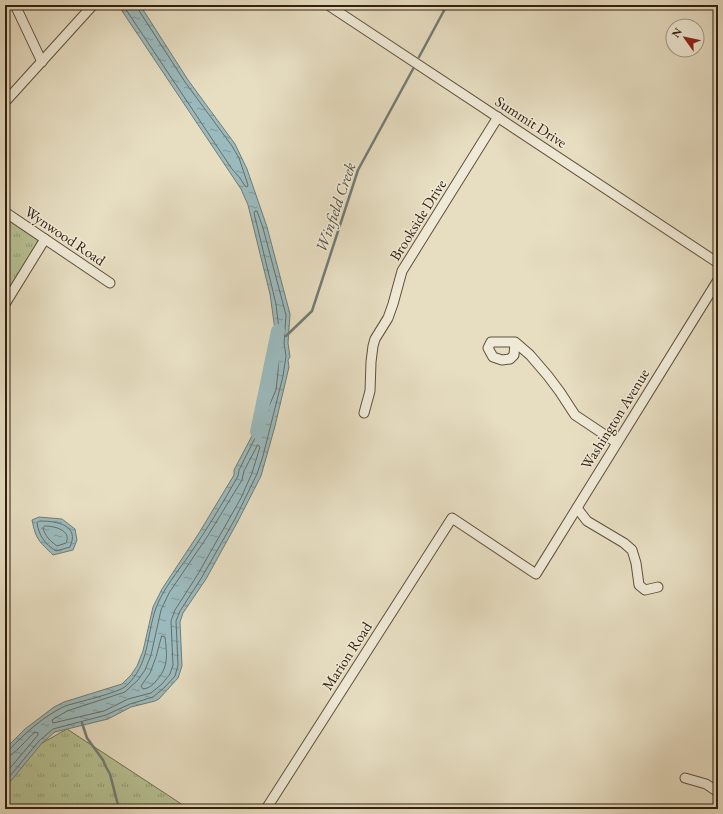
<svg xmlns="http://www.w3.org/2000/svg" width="723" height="814" viewBox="0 0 723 814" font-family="'EB Garamond',serif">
	<defs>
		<pattern id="park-tufts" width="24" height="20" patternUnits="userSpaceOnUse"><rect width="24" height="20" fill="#b6c193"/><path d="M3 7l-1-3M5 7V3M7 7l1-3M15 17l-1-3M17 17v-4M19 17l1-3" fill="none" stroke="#959c76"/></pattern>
		<pattern id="water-ripples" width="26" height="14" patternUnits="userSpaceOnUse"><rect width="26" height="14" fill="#9bbabd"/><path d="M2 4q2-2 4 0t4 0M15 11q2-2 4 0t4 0" fill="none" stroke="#7f9798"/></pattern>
	</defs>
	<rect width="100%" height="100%" fill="#e7dec2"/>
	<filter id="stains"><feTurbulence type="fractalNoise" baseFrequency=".005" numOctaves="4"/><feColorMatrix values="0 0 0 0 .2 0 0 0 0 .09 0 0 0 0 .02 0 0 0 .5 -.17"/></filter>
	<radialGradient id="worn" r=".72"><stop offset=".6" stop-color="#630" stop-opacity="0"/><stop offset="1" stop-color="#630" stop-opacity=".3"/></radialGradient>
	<g fill="url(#park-tufts)" stroke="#747050">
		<polygon points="5,218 39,241 5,296"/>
		<polygon points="67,729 189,809 5,809 5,764"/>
	</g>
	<g fill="url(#water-ripples)" stroke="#717c77">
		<polygon points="118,5 140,5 188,80 235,144 247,169 267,227 290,314 288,343 290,357 288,360 289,367 275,426 261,476 238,521 206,579 183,613 180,622 182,666 178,678 159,699 155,701 131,707 108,719 55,732 42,743 5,788 5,749 25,729 54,707 64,702 122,684 131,675 137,666 143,651 153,607 162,589 199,533 234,475 234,470 254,432 271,391 274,361 275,330 270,294 248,205 241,189"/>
		<path d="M39,517l23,2 13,10 2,11 -4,10 -20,5c-14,-14 -17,-15 -21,-35z"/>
	</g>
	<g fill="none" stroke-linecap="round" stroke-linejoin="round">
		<g stroke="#676d66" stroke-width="1">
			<polyline points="123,5 232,169 240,178 245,186 247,187 248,185 239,158 232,146 185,82 138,9 137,5"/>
			<polygon points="258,445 260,447 252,473 241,498 198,574 175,610 171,621 173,665 170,674 162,684 151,693 128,699 104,711 53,723 52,720 67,711 125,692 138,680 145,670 151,655 161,610 169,593 207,537 242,480 244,471"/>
			<path d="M40,521c17,0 40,4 30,26l-14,4c-11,-7 -17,-15 -19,-28z"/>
			<path d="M45,526c9,0 27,4 21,17l-9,3c-7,-5 -12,-10 -14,-18z"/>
			<path d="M162,636l3,1c2,18 4,30 -9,44 -4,5 -7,7 -13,8l-2,-3 9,-13 6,-16z"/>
			<path d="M5,752l4,-2c16,-17 35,-34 56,-44 13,-4 53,-13 61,-20 24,-22 20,-50 30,-78 7,-19 22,-37 34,-54 17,-25 33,-51 48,-78l1,-6 18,-36 19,-44 2,-18 1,-42 -3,-26 -22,-91 1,-2h2l6,17 23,87 -2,28 2,13 -3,20 -20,80 -6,18 -22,45 -33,58 -22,34 -4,10 2,44 -3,11 -10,11 -12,10 -23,7 -24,11 -53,14 -14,12 -34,41"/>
			<path d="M5,757c10,-1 21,-18 30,-25l3,1v2l-33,39"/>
		</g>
		<g stroke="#717c77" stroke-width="2.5">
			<polyline points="419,57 447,5"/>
			<polyline points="286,336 312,311 358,170 413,69"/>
			<polyline points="82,723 87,738 103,760 106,767 110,774 119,809"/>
		</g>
		<polyline stroke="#9bbabd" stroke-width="14" points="257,432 278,331"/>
		<defs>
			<g id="minor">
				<polyline points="15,5 42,62"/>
				<polyline points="328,5 718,263"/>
				<polyline points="5,102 93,5"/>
				<polyline points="5,212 110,283"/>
				<polyline points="5,304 45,239"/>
				<polyline points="515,342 514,355 510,359 502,360 493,357 488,348 491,342 515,342 530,355 548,376 560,392 575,415 617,443"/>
				<polyline points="364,413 370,391 371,362 373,346 375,339 388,318 393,304 402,271 498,117"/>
				<polyline points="577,508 587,521 624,543 632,550 636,563 639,585 645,590 658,587"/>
				<polyline points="685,778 706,784 718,792"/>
				<polyline points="266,809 452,518 536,574 718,280"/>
			</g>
		</defs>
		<use href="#minor" stroke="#60503b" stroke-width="11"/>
		<use href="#minor" stroke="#efead7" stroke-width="9"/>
	</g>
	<g text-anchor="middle" stroke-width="3" stroke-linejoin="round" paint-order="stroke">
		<g font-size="15" fill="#33200e" stroke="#efead7">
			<text transform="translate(531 122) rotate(33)" y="5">Summit Drive</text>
			<text transform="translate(418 220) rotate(-58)" y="5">Brookside Drive</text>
			<text transform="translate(65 236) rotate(34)" y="5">Wynwood Road</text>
			<text transform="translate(615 419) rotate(-58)" y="5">Washington Avenue</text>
			<text transform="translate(347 656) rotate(-57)" y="5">Marion Road</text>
		</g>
		<g font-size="16" font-style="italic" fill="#524e43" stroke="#efead7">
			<text transform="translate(335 207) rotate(-71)" y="6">Winfield Creek</text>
		</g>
	</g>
	<rect width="723" height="814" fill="none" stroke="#e7dec2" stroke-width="20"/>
	<rect x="6" y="6" width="711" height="802" fill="none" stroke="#33200e" stroke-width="2"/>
	<rect x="10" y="10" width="703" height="794" fill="none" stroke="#33200e"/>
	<g transform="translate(685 38) rotate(303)"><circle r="19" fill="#efead7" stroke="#a49987"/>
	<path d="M0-3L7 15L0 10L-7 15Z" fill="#8f2418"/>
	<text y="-6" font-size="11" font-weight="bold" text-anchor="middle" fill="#33200e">N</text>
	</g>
	<rect width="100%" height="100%" filter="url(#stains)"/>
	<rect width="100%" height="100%" fill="url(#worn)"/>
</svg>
